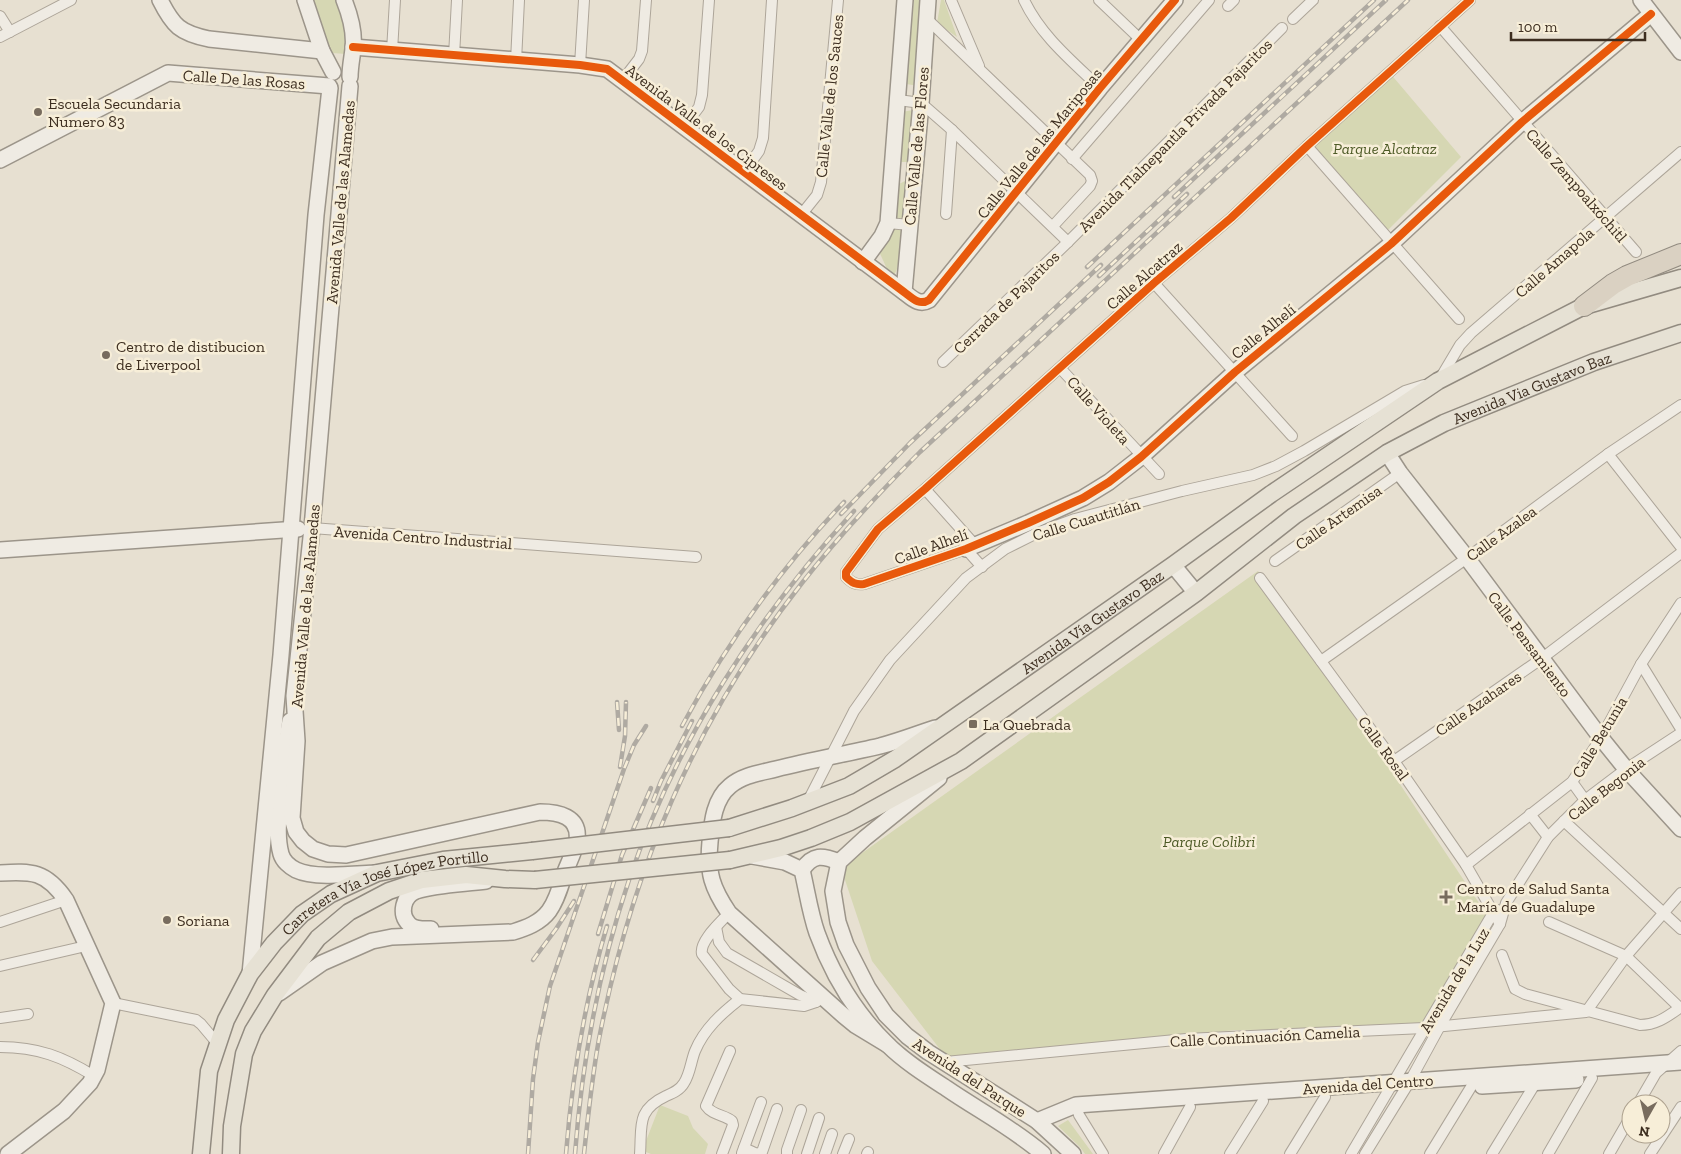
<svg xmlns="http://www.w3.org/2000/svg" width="1681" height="1154" viewBox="0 0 1681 1154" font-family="'Zilla Slab',serif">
	<rect width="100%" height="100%" fill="#e7e0d1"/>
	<g fill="#d6d7b3">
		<polygon points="313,0 343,0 346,11 346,54 332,53 313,5"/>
		<polygon points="914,0 923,0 919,86 906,84"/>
		<polygon points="941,0 944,0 957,37 937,23"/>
		<polygon points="1389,72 1461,157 1383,235 1355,192 1307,146"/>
		<polygon points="913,110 911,162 900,162 902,112"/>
		<polygon points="909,179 905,219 893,217 897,185"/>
		<polygon points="895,226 904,233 897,269 892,280 877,247"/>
		<polygon points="1258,571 1491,921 1419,1029 1235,1030 949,1061 872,961 841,868"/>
		<polygon points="660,1105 688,1116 693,1128 708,1144 705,1154 651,1154 646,1152 646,1141"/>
		<polygon points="1068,1120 1093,1154 1085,1154 1080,1147 1058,1126"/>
	</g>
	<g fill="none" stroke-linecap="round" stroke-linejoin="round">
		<defs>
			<g id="street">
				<polyline points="951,0 979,66"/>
				<path d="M1024,0c17,36 48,61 76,88"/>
				<polyline points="1099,0 1141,40"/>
				<polyline points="1228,6 1234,0"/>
				<polyline points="0,16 10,32"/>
				<polyline points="926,18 1090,175 1092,181 1090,186 1053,226"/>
				<polyline points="1293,19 1313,0"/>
				<polyline points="1440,26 1636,252"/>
				<polyline points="0,37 71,0"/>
				<polyline points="392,51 395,0"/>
				<polyline points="454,56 457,0"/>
				<polyline points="516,61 519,0"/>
				<polyline points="580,65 584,0"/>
				<polyline points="622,81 639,59 642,51 646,0"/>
				<polyline points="898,100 921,103 952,130 1068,242"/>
				<polyline points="684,127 699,107 702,95 709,0"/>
				<polyline points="1307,146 1459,319"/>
				<polyline points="1072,159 1209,0"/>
				<polyline points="744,172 759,151 763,138 772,0"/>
				<polyline points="946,214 952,130"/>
				<polyline points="801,215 817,195 821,182 838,0"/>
				<polyline points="888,223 910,225"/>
				<polyline points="1154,283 1292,436"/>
				<polyline points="943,362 1068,242 1282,28"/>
				<polyline points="1060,368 1159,474"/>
				<polyline points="1441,377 1460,345 1471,333 1681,152"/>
				<polyline points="1608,454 1681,547"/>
				<polyline points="925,489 975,545"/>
				<polyline points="312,528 696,557"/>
				<polyline points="1275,561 1400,473"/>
				<path d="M982,567l-16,-18 -102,35c-8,1 -12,-1 -18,-7v-5l32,-43 47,-40 229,-206 77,-65 76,-72 163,-146"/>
				<polyline points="1260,578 1394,761 1466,865 1500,924"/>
				<polyline points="1321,661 1467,558 1608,454 1681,405"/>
				<polyline points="1641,664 1681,729"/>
				<polyline points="1394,761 1541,659 1681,553"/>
				<polyline points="1572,782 1585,800"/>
				<polyline points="808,801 854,711 890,660 966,578 1005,549 1037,533 1075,519 1182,491 1253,475 1276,466 1304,451 1405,391 1424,385"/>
				<polyline points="1530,814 1548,837"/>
				<polyline points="1564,821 1681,929"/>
				<polyline points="1466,865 1572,782 1601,738 1641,664 1681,603"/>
				<path d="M729,913c-8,9 -30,28 -27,41l27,35 11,10 64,7 12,-4 8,-5"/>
				<polyline points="0,922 66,900"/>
				<polyline points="1549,922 1626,956 1680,1008"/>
				<polyline points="716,927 719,942 727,953 800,995 816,1002"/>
				<path d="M1502,955l13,34 10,5 115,31c17,0 28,-9 41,-18"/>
				<polyline points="0,966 86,946"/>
				<polyline points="113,1003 196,1020 201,1024 217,1043"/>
				<polyline points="0,1018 28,1014"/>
				<path d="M0,1047c38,0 63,10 94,29"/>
				<polyline points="945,1062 1186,1039 1424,1028 1586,1012 1626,956 1681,893"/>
				<polyline points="1638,1104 1656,1073 1681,1051"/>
				<polyline points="1076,1105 1079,1115 1103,1154"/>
				<polyline points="744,1148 757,1154 762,1152 777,1109"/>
				<polyline points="742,1153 761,1102"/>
				<path d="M640,1154c2,-28 -4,-44 26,-58 7,-3 14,-6 18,-13 6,-9 7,-22 11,-32 9,-22 27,-38 45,-52"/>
				<path d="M722,1154l11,-29 -1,-4c-7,-6 -20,-6 -26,-15l24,-55"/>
				<polyline points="787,1154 787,1150 801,1110"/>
				<polyline points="807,1154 819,1118"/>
				<polyline points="825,1154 832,1134"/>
				<polyline points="843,1154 849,1139"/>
				<polyline points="867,1154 868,1152"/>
				<polyline points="1164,1154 1190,1107"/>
				<polyline points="1230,1154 1263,1101"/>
				<polyline points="1290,1154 1325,1097"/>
				<polyline points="1351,1154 1493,913 1498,910"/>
				<polyline points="1365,1154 1410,1081 1440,1026 1500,924 1506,903 1548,837 1585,800 1626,769 1681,733"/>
				<polyline points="1430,1154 1471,1087"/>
				<polyline points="1492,1154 1535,1084"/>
				<polyline points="1548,1154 1592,1078"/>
				<polyline points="1609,1154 1631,1116"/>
				<polyline points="1650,1154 1681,1107"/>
			</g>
			<g id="secondary">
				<path d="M160,0c13,26 20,33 49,39l113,12"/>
				<polyline points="305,0 322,51 333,72"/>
				<path d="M344,0c6,15 11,32 9,49 -1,9 -3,18 -3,28"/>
				<polyline points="1641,0 1681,52"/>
				<path d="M353,47l227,18 27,4 297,223c8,6 15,14 25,8l171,-212 75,-88"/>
				<polyline points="0,160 168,73 329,86"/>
				<polyline points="863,262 882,236 888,223 905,0"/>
				<polyline points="904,292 921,103 928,0"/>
				<polyline points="1387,453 1400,473 1467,558 1601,738 1626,769 1681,829"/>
				<polyline points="966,549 1028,523 1083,498 1109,482 1141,457 1235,372 1391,244 1522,122 1651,14"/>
				<polyline points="0,550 298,529"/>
				<polyline points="1173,565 1196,593"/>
				<path d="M290,721c-5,25 -7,51 -9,76 -2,18 -5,39 0,57 2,7 9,13 15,16 19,9 58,4 80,3"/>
				<polyline points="939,778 865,838 839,862 833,891 838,922 846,945 868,988 886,1015 907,1036 928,1052 1037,1121 1073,1154"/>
				<path d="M752,856l33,6 17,8c5,21 8,43 15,63 15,41 39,81 71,112 16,16 38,30 58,43 32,22 67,40 97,66"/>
				<path d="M802,870c11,-16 20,-15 37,-8"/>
				<path d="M0,873c32,-2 46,-2 66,27l47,103 -16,67 -7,13 -26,28 -56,43"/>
				<path d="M431,929c-7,0 -17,1 -22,-5 -10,-10 -6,-28 7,-33 22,-7 47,-7 70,-10"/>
				<polyline points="250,974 281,655 316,215 330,88"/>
				<path d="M279,993l43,-30 50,-22 20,-4 121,-5c13,-4 27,-9 36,-21 8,-11 12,-26 16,-39 4,-10 10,-22 12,-32 3,-24 -19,-28 -37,-28l-194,43 -18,-1 -15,-5 -10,-8 -7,-9 -4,-14 5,-77 -3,-45 18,-168 38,-442"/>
				<path d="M888,1045l-33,-20 -11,-9 -115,-103c-17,-25 -22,-40 -19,-71 2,-20 4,-43 20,-56 13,-11 30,-13 46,-17 35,-9 70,-15 104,-23 19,-5 37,-12 55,-18"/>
				<polyline points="1482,1086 1576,1080"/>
				<polyline points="1037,1121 1076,1105 1681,1062"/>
			</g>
			<g id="primary">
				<path id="s1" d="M729,828l63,-20 57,-22 46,-27 278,-194 98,-71 167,-113 146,-75 97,-28"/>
				<path id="s2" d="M730,860l51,-12 30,-10 39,-16 111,-61 235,-168 98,-77 93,-63 57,-30 150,-61 87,-29"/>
				<path id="s3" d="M201,1154l8,-83 17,-51 24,-46 24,-31 28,-29 29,-20 46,-21 66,-13 89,-9"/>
				<polyline points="231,1154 232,1126 244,1054 253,1031 275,995 318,938 349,912 389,891 422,880 466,875 505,879 535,880"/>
			</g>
			<polyline id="highway" points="1584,306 1613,284 1627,276 1681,254"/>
		</defs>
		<use href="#street" stroke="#ada599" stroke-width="12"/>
		<use href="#secondary" stroke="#9c958a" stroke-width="18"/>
		<use href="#primary" stroke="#928b80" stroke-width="19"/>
		<use href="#highway" stroke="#928b80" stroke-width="22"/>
		<use href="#street" stroke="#efebe3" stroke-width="10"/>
		<use href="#secondary" stroke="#efebe3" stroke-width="15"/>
		<use href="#primary" stroke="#e6e1d4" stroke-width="16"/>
		<use href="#highway" stroke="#dad1c2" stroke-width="20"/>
		<defs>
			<g id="rail">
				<polyline points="1174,197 1386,0"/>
				<polyline points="1087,267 1374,0"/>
				<polyline points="1099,276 1187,194"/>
				<polyline points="841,514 910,443 1101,265"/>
				<polyline points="617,702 619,730"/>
				<path d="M682,726c44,-82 98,-157 162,-224"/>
				<polyline points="620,767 625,736 626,702"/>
				<polyline points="653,801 661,781 692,721"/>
				<polyline points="598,934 622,855 651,788"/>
				<polyline points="533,960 556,929 574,901"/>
				<polyline points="528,1154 533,1079 538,1042 550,986 624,769 634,745 646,726"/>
				<path d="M566,1154c6,-77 19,-154 41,-228"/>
				<path d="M575,1154c7,-93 24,-185 54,-274 46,-137 127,-262 225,-369"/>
				<path d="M584,1154c4,-38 8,-77 15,-115 33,-169 96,-320 203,-456 36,-46 76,-89 118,-131l488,-452"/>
			</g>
		</defs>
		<use href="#rail" stroke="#afaaa2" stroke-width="4.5"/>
		<use href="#rail" stroke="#f7eed8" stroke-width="2.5" stroke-dasharray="8" stroke-linecap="butt"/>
		<defs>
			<g id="primary-bridge">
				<polyline points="532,851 729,828"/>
				<polyline points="535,880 730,860"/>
			</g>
		</defs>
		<use href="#primary-bridge" stroke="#928b80" stroke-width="19" stroke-linecap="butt"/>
		<use href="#primary-bridge" stroke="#e6e1d4" stroke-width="16"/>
		<defs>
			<g id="cycleway">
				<path d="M1470,0l-163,146 -76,72 -77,65 -229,206 -47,40 -32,43v5c6,6 10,8 18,7l102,-35 62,-26 55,-25 26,-16 32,-25 94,-85 156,-128 131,-122 129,-108"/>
				<path d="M353,47l227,18 27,4 297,223c8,6 15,14 25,8l171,-212 75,-88"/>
			</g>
		</defs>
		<use href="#cycleway" stroke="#f7eed8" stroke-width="11"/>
		<use href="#cycleway" stroke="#e8590c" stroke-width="8"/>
	</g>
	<g fill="#786c5e" stroke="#f7eed8" stroke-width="2">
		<circle cx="38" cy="112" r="5"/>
		<circle cx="106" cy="355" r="5"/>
		<rect x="968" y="719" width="10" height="10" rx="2.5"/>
		<path d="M1443.5 889.5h5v5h5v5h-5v5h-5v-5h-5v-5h5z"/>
		<circle cx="167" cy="920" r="5"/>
	</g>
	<g text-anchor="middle" stroke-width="5" stroke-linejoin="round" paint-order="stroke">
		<g font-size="16" fill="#3d2e20" stroke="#f7eed8">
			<text transform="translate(244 79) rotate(4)" y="6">Calle De las Rosas</text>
			<text transform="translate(829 96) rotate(-84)" y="6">Calle Valle de los Sauces</text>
			<text transform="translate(707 127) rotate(37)" y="6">Avenida Valle de los Cipreses</text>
			<text transform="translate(1175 135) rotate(-45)" y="6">Avenida Tlalnepantla Privada Pajaritos</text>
			<text transform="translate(1039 143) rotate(-51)" y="6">Calle Valle de las Mariposas</text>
			<text transform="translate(916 146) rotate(-85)" y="6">Calle Valle de las Flores</text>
			<text transform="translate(1577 185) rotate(49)" y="6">Calle Zempoalxóchitl</text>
			<text transform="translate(340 202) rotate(-85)" y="6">Avenida Valle de las Alamedas</text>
			<text transform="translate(1554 262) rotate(-41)" y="6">Calle Amapola</text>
			<text transform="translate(1144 275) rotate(-41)" y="6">Calle Alcatraz</text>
			<text transform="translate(1006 302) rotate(-44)" y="6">Cerrada de Pajaritos</text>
			<text transform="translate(1263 331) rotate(-39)" y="6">Calle Alhelí</text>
			<text dy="6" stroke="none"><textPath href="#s2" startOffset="938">Avenida Via Gustavo Baz</textPath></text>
			<text transform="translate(1099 410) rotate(48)" y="6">Calle Violeta</text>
			<text transform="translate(1338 517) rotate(-35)" y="6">Calle Artemisa</text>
			<text transform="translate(1086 519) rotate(-17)" y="6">Calle Cuautitlán</text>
			<text transform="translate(1501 533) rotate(-36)" y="6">Calle Azalea</text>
			<text transform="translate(423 537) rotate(4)" y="6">Avenida Centro Industrial</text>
			<text transform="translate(931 546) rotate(-20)" y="6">Calle Alhelí</text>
			<text transform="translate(305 606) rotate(-85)" y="6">Avenida Valle de las Alamedas</text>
			<text dy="6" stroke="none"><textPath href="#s1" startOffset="421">Avenida Vía Gustavo Baz</textPath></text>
			<text transform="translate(1530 644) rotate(53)" y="6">Calle Pensamiento</text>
			<text transform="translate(1478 703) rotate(-35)" y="6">Calle Azahares</text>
			<text transform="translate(1599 737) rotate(-59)" y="6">Calle Betunia</text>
			<text transform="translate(1384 748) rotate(54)" y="6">Calle Rosal</text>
			<text transform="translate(1606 788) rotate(-38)" y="6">Calle Begonia</text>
			<text dy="6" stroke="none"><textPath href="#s3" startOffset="355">Carretera Vía José López Portillo</textPath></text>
			<text transform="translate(1454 980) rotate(-59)" y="6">Avenida de la Luz</text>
			<text transform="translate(1265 1036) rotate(-3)" y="6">Calle Continuación Camelia</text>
			<text transform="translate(970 1077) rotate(33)" y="6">Avenida del Parque</text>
			<text transform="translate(1368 1084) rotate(-4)" y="6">Avenida del Centro</text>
		</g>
		<g font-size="16" fill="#3d2e20" stroke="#f7eed8" text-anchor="start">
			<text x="48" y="109">Escuela Secundaria<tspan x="48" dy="18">Numero 83</tspan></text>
			<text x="116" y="352">Centro de distibucion<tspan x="116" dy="18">de Liverpool</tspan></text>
			<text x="983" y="730">La Quebrada</text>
			<text x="1457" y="894">Centro de Salud Santa<tspan x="1457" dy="18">María de Guadalupe</tspan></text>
			<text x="177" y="926">Soriana</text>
		</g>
		<g font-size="16" font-style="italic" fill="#4d5a26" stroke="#f7eed8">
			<text x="1385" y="154">Parque Alcatraz</text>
			<text x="1209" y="847">Parque Colibri</text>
		</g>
	</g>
	<g transform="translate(1646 1119) rotate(188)"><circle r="24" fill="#f7eed8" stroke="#ada18e"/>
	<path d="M0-4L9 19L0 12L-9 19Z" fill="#786c5e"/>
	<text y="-8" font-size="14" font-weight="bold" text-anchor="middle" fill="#3d2e20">N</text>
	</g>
	<path d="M1511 32v8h134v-8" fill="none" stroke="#3d2e20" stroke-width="2.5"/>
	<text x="1518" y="32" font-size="15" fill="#3d2e20" stroke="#f7eed8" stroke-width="4" paint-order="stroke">100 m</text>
</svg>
